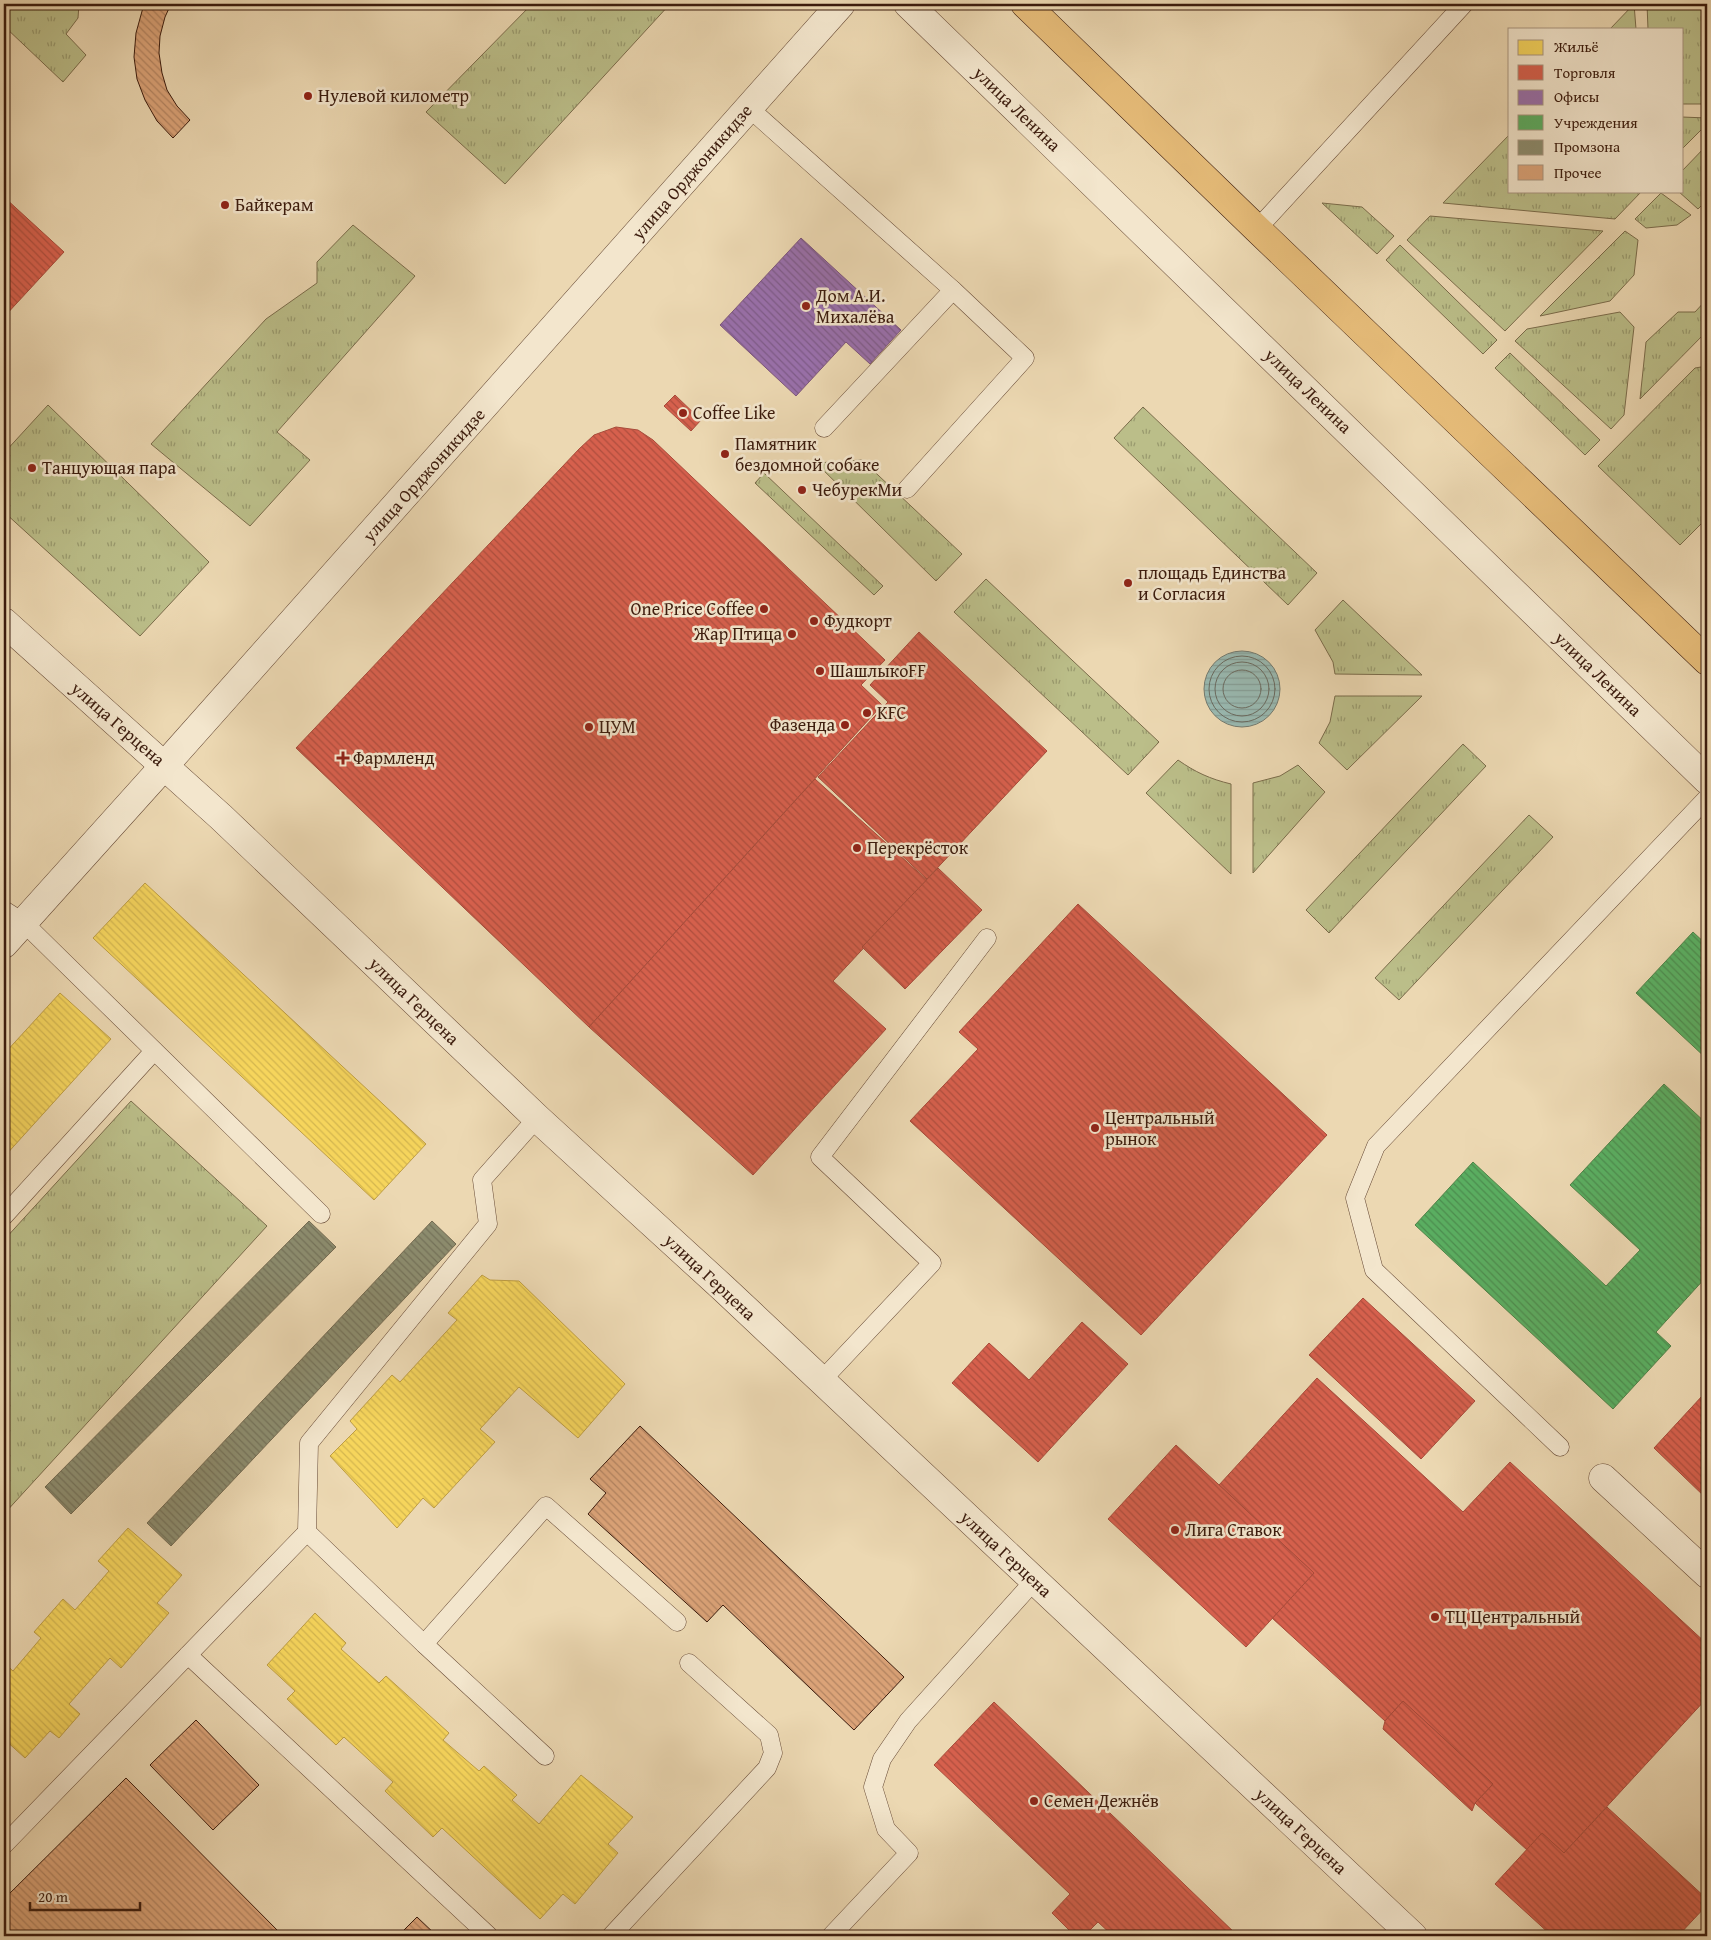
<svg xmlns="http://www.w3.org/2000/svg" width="1711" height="1940" viewBox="0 0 1711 1940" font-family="'Gentium Book Plus',serif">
	<defs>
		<pattern id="grass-tufts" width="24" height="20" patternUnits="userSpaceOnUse" patternTransform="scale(1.25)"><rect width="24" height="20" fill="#bbbe89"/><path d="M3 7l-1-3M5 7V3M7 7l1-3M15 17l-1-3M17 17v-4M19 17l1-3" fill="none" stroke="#999a6e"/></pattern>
		<pattern id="water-rules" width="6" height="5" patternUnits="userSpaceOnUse" patternTransform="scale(1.25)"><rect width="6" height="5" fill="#99b9b1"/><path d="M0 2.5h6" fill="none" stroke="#859e97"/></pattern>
		<pattern id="homes-back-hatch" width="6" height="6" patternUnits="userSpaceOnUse" patternTransform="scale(1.25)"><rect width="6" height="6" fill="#f6d55c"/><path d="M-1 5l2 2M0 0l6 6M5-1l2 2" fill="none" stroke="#d4b64f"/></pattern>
		<pattern id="shops-back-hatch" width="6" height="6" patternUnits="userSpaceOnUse" patternTransform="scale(1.25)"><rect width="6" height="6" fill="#d6604d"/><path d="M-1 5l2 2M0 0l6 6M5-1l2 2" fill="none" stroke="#af4e3e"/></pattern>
		<pattern id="offices-back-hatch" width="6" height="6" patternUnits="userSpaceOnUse" patternTransform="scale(1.25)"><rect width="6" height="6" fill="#9970ab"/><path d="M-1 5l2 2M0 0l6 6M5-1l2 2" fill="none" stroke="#7e5b8a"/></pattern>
		<pattern id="public-back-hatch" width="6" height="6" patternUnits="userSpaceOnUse" patternTransform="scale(1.25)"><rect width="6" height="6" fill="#5aae61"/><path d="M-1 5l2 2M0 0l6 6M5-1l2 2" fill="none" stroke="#4c8d4e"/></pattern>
		<pattern id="industry-back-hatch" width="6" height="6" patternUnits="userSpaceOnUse" patternTransform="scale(1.25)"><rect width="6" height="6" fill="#8c8c6e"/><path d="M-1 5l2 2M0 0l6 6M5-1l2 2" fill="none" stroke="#747259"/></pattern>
		<pattern id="building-back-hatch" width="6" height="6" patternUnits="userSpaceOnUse" patternTransform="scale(1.25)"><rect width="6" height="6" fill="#dba378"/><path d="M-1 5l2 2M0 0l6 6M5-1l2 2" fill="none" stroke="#b38461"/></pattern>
	</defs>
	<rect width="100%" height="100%" fill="#ecd8b2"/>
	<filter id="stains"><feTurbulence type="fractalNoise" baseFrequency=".004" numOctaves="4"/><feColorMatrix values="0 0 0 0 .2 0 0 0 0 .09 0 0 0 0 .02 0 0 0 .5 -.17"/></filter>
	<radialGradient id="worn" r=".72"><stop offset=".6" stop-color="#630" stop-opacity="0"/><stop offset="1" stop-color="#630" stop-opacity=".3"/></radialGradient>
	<g fill="url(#grass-tufts)" stroke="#7b6c4b">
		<polygon points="4,4 79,4 78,18 66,34 86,55 63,82 4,26"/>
		<polygon points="532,4 670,4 505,184 426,112"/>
		<polygon points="1634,4 1636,29 1610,29"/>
		<polygon points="1647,4 1707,4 1707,104 1682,104 1682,29 1648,29"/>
		<polygon points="1682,117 1707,118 1707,124 1682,149"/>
		<polygon points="1510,134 1510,191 1642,191 1615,219 1443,203"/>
		<polygon points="1707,145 1707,200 1698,209 1678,191 1682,191 1682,171"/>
		<polygon points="1661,193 1691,215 1677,225 1646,228 1635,219"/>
		<polygon points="1322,203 1362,207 1394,236 1377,254"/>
		<polygon points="1430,216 1603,231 1505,331 1407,240"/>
		<polygon points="353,225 415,276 277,432 310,460 250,526 151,444 266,319 317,283 317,262"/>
		<polygon points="1625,231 1638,240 1634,275 1610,301 1540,316"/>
		<polygon points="1400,245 1497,340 1483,354 1386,260"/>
		<polygon points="1707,299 1707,331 1640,399 1646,342 1678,312 1695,312"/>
		<polygon points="1620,312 1634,327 1624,415 1611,429 1515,341 1527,329"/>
		<polygon points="1510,353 1600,440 1585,455 1495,368"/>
		<polygon points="1707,366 1707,518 1680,545 1598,466 1695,368"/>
		<polygon points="48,405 209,562 140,636 4,512 4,453"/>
		<polygon points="1143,407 1317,573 1288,605 1114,438"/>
		<polygon points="862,460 962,554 936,581 816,463"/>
		<polygon points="764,473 883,586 874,595 755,483"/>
		<polygon points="986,579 1159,742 1128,775 954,612"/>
		<polygon points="1343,600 1422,675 1335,674 1333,662 1315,630"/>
		<polygon points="1335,696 1422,696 1347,770 1319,743 1330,722"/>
		<polygon points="1463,744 1486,766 1329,933 1306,910"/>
		<path d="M1178,760c17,12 32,19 53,24v90l-85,-81z"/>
		<polygon points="1298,765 1325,792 1253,873 1253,783 1280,776"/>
		<polygon points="1529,815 1553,837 1399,1000 1375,978"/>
		<polygon points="131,1101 267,1226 4,1514 4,1240"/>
	</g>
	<circle fill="url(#water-rules)" stroke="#737a6f" cx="1242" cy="689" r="38"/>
	<g fill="url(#homes-back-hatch)" stroke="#be9d44">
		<polygon points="145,883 426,1144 374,1200 93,938"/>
		<polygon points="60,993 111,1039 4,1157 4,1054"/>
		<polygon points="482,1275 490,1280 519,1281 625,1384 578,1438 519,1387 480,1429 495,1442 434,1508 423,1498 397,1528 330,1456 357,1429 350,1421 392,1375 400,1382 457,1320 448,1313"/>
		<polygon points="128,1528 182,1575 157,1603 169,1613 121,1668 110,1658 69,1704 80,1714 59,1738 50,1731 25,1758 4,1739 4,1663 13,1671 41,1638 34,1632 63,1599 75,1610 109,1571 98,1561"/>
		<polygon points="315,1613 346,1643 341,1649 379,1683 386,1676 449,1733 443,1740 479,1771 484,1766 517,1795 512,1800 539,1824 581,1775 633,1817 608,1844 618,1853 575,1904 563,1894 540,1919 442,1828 433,1837 385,1791 393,1782 344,1737 336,1745 287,1699 295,1691 267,1665"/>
	</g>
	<g fill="url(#shops-back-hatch)" stroke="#a84b3a">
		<polygon points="4,197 64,252 4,317"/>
		<polygon points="675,395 701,420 691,431 664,406"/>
		<polygon points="616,427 638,430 653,440 885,660 861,685 882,705 589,1027 296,748 579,449 594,435"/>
		<polygon points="919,632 1047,751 927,879 818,777 888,702 870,685"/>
		<polygon points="815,779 927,880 833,981 886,1029 753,1175 589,1027"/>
		<polygon points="938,868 982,910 905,989 862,947"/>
		<polygon points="1078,904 1327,1135 1141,1335 910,1121 978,1049 959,1032"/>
		<polygon points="1363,1298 1475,1401 1421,1459 1309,1355"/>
		<polygon points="1082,1322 1128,1364 1038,1462 952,1383 989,1343 1029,1380"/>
		<polygon points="1317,1378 1463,1512 1510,1462 1707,1644 1707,1698 1564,1853 1542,1833 1527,1850 1475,1803 1493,1784 1403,1701 1385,1721 1272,1618 1314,1573 1219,1485"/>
		<polygon points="1703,1395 1707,1399 1707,1499 1654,1448"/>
		<polygon points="1176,1445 1314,1573 1246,1647 1108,1519"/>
		<polygon points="1403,1701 1493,1784 1475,1803 1472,1811 1383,1729 1385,1721"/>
		<polygon points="994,1702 1134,1836 1238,1936 1113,1936 1098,1922 1084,1936 1075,1936 1052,1913 1070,1894 934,1765"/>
		<polygon points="1607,1807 1707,1899 1707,1905 1678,1936 1552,1936 1495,1884 1542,1833 1564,1853"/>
	</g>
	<polygon fill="url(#offices-back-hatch)" stroke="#7d567c" points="801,238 901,330 870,364 846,342 796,396 720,325"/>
	<g fill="url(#public-back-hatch)" stroke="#518248">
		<polygon points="1693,932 1707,945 1707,1059 1636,993"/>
		<polygon points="1664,1084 1707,1124 1707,1276 1656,1332 1671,1346 1613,1409 1415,1225 1473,1162 1606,1286 1640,1250 1570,1185"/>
	</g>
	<g fill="url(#industry-back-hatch)" stroke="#746a51">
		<polygon points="309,1221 336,1247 71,1514 45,1487"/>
		<polygon points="432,1221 456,1244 171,1546 147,1523"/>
	</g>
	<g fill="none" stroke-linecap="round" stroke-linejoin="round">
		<g stroke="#6a6a5f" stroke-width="1">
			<circle cx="1242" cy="689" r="33"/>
			<circle cx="1242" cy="689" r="27"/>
			<circle cx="1242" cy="689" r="19"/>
		</g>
	</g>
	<g fill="url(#building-back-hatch)" stroke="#3b1b0d">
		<polygon points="144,4 171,4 165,17 160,36 159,53 162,73 167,90 177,106 190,120 173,138 157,121 145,100 137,79 134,57 136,33"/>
		<polygon points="640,1426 904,1677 854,1730 723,1605 707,1622 588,1514 606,1493 590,1479"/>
		<polygon points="196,1720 259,1785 213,1830 150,1765"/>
		<polygon points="126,1778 283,1936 4,1936 4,1899"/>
		<polygon points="417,1917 437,1936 398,1936"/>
	</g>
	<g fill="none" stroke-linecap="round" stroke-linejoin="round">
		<defs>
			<g id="service">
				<polyline points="749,108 953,290 824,428"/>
				<polyline points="1257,229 1464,4"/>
				<polyline points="907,489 1025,358 953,290"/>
				<polyline points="4,910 23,922 321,1214"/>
				<polyline points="4,1216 154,1051"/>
				<polyline points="822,1380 932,1263 820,1157 987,938"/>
				<polyline points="1560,1447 1374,1270 1355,1198 1376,1146 1707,798"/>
				<polyline points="307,1532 309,1443 488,1224 482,1180 537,1118"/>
				<polyline points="188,1655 489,1936"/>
				<polyline points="545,1756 424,1644 546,1506 677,1622"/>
				<polyline points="4,1845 307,1532 424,1644"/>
				<polyline points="611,1936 767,1768 773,1753 769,1735 689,1663"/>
				<polyline points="831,1936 909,1853 886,1829 873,1787 882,1759 908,1721 1034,1581"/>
			</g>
			<g id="minor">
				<polyline points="908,4 1707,780"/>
				<polyline points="4,944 165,765"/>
				<polyline points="1603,1478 1707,1574"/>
			</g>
			<g id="tertiary">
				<polyline points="4,622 221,817 537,1118 723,1288 1413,1936"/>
				<polyline points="165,765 841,4"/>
			</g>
			<polyline id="primary" points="1025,4 1257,229 1707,661"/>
		</defs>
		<use href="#service" stroke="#674a36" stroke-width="19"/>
		<use href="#minor" stroke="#674a36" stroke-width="29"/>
		<use href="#tertiary" stroke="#674a36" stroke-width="29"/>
		<use href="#primary" stroke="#3b1b0d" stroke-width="29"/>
		<use href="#service" stroke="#f3e6cd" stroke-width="18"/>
		<use href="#minor" stroke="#f3e6cd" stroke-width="28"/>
		<use href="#tertiary" stroke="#f3e6cd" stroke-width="28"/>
		<use href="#primary" stroke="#e6bc79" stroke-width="28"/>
	</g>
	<g fill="#8f2418" stroke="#f3e6cd" stroke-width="2">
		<circle cx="308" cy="96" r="5"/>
		<circle cx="225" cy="205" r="5"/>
		<circle cx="806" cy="306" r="5"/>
		<circle cx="683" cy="413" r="5"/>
		<circle cx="725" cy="454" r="5"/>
		<circle cx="32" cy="468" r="5"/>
		<circle cx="802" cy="490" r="5"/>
		<circle cx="1128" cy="583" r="5"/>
		<circle cx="764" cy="609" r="5"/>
		<circle cx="814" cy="621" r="5"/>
		<circle cx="792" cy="634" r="5"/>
		<circle cx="820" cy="671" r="5"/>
		<circle cx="867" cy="713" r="5"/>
		<circle cx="845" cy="725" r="5"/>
		<circle cx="589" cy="727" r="5"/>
		<path d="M340.5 750.5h5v5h5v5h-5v5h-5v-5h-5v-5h5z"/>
		<circle cx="857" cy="848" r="5"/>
		<circle cx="1095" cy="1128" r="5"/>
		<circle cx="1175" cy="1530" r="5"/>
		<circle cx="1435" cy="1617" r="5"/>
		<circle cx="1034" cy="1801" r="5"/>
	</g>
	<g text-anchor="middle" stroke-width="5" stroke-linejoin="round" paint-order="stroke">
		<g font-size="18" fill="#3b1b0d" stroke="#f3e6cd" text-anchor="start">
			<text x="318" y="102">Нулевой километр</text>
			<text x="235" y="211">Байкерам</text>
			<text x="816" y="302">Дом А.И.<tspan x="816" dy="21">Михалёва</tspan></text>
			<text x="693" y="419">Coffee Like</text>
			<text x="735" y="450">Памятник<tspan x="735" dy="21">бездомной собаке</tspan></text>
			<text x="42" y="474">Танцующая пара</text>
			<text x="812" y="496">ЧебурекМи</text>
			<text x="1138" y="579">площадь Единства<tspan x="1138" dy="21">и Согласия</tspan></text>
			<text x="754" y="615" text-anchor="end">One Price Coffee</text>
			<text x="824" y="627">Фудкорт</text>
			<text x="782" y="640" text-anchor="end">Жар Птица</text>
			<text x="830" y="677">ШашлыкoFF</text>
			<text x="877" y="719">KFC</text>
			<text x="835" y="731" text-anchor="end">Фазенда</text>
			<text x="599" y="733">ЦУМ</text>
			<text x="353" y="764">Фармленд</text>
			<text x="867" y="854">Перекрёсток</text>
			<text x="1105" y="1124">Центральный<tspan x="1105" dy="21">рынок</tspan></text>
			<text x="1185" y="1536">Лига Ставок</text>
			<text x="1445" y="1623">ТЦ Центральный</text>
			<text x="1044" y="1807">Семен Дежнёв</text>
		</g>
		<g font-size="18" fill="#3b1b0d" stroke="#f3e6cd">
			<text transform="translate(1017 109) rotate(44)" y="6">улица Ленина</text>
			<text transform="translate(692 172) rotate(-49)" y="6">улица Орджоникидзе</text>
			<text transform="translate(1308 391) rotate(44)" y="6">улица Ленина</text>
			<text transform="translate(424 475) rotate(-48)" y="6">улица Орджоникидзе</text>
			<text transform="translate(1598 674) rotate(44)" y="6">улица Ленина</text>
			<text transform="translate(118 724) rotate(41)" y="6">улица Герцена</text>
			<text transform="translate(414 1001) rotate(44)" y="6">улица Герцена</text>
			<text transform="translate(710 1277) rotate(43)" y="6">улица Герцена</text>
			<text transform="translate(1006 1554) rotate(43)" y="6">улица Герцена</text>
			<text transform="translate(1301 1831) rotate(43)" y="6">улица Герцена</text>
		</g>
	</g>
	<rect width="1711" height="1940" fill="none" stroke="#ecd8b2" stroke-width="20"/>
	<rect x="5" y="5" width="1701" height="1930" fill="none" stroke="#3b1b0d" stroke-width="2.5"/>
	<rect x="10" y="10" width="1691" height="1920" fill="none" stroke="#3b1b0d"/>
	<rect x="1508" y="28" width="175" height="165" fill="#f3e6cd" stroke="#a99580"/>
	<rect x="1518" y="40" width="25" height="15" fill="#f6d55c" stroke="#a99580"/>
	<text x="1554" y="52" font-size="15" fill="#3b1b0d">Жильё</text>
	<rect x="1518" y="65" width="25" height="15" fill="#d6604d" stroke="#a99580"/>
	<text x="1554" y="78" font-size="15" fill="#3b1b0d">Торговля</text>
	<rect x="1518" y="90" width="25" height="15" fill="#9970ab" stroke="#a99580"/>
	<text x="1554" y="102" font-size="15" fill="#3b1b0d">Офисы</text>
	<rect x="1518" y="115" width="25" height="15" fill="#5aae61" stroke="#a99580"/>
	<text x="1554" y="128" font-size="15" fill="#3b1b0d">Учреждения</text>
	<rect x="1518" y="140" width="25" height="15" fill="#8c8c6e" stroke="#a99580"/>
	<text x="1554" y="152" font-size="15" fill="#3b1b0d">Промзона</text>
	<rect x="1518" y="165" width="25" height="15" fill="#dba378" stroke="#a99580"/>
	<text x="1554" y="178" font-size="15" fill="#3b1b0d">Прочее</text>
	<path d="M30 1902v8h110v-8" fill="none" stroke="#3b1b0d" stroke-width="2.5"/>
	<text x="38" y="1902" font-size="15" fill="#3b1b0d" stroke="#f3e6cd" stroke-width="4" paint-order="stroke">20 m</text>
	<rect width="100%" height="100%" filter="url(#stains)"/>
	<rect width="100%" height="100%" fill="url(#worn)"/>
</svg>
